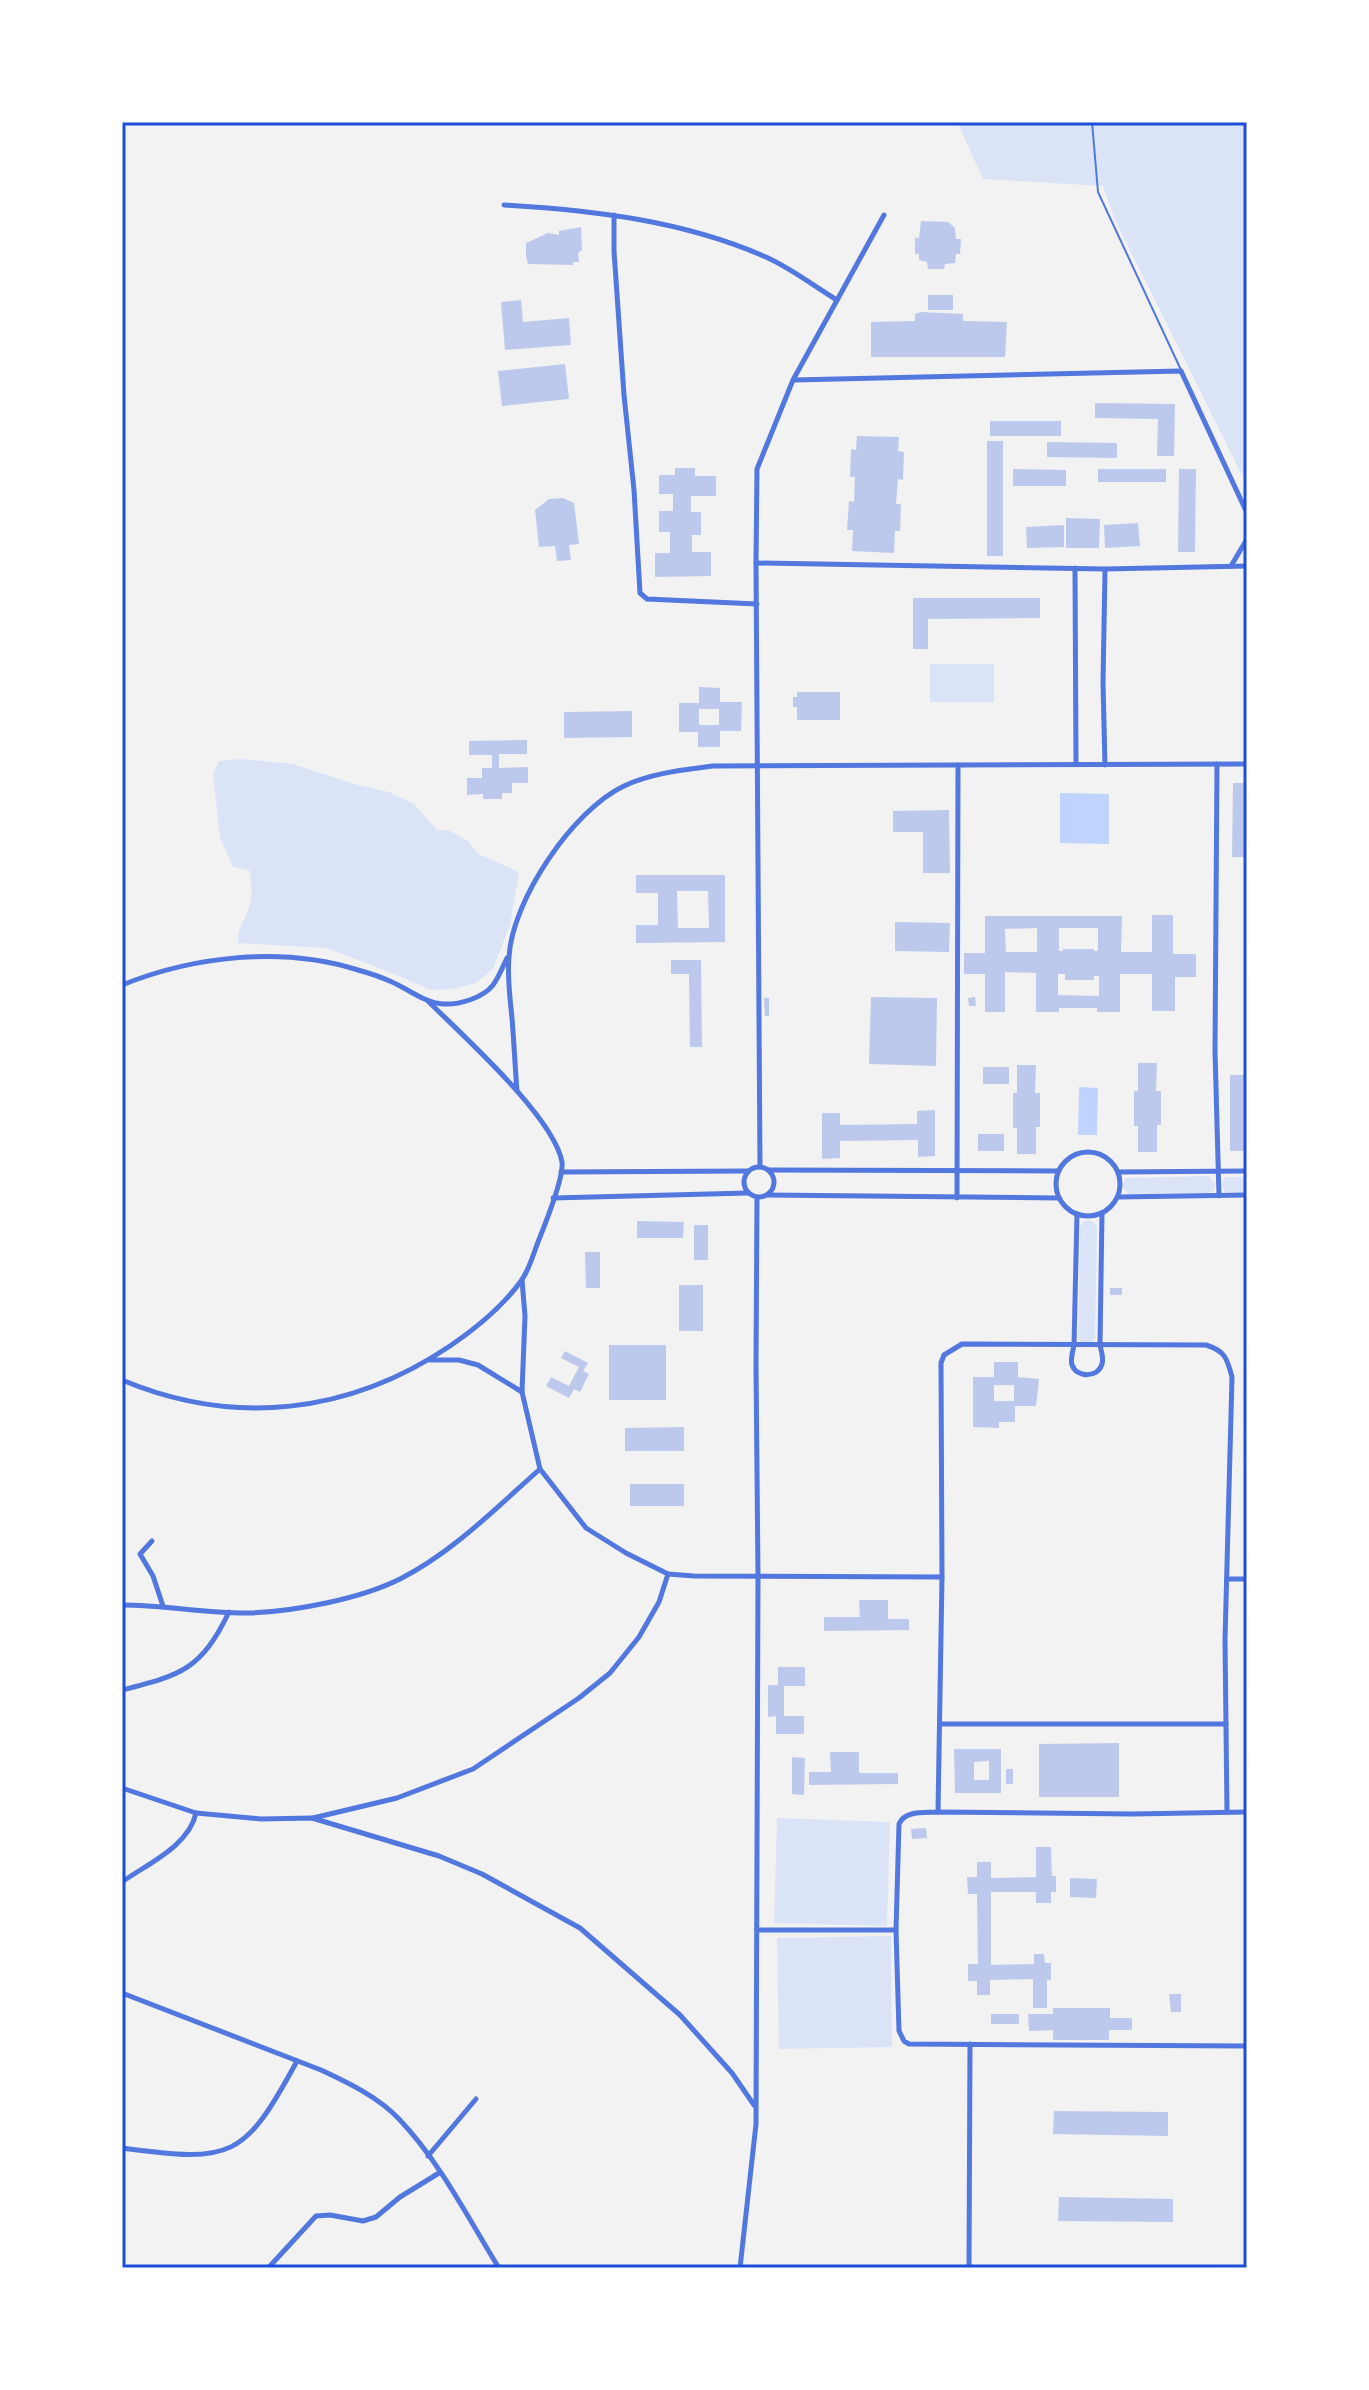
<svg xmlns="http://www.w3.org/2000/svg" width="1369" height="2390" viewBox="0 0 1369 2390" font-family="Raleway,sans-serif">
	<rect width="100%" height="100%" fill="#f2f2f2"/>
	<g fill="#dbe4f7">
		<polygon points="957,122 1247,122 1247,485 1115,220 1103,186 983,179"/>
		<rect x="930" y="664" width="64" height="38"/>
		<path d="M241,759l52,5 61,20 35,8 25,12 23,26 13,1 18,10 10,13 41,18 -9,53 -17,44 -17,14 -24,6 -21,1 -49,-21 -56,-21 -88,-5c-2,-16 12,-29 13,-45 1,-9 0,-19 -2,-28l-16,-3 -13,-29 -7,-64 6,-13z"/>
		<polygon points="1209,1176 1215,1185 1214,1190 1209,1193 1128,1194 1122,1187 1125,1178"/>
		<polygon points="1225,1177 1247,1177 1247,1193 1224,1192 1222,1183"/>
		<polygon points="1088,1220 1094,1222 1097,1227 1095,1340 1085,1345 1078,1339 1080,1227 1083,1222"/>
		<polygon points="777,1818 890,1822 887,1926 774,1923"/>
		<polygon points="891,1936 892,2047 779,2049 777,1938"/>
	</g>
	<g fill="#bfd3fe">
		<polygon points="1060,793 1109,794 1109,844 1060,843"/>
		<polygon points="1079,1087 1098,1088 1097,1135 1078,1135"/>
	</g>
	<g fill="#bdc9ec" fill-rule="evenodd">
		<polygon points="921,221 948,222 955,228 956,239 961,239 960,254 956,254 955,263 945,264 944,269 928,269 927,262 919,260 919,254 915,254 915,238 919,238"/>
		<polygon points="581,227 582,250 578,253 579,262 573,262 573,265 528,264 526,257 526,243 548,233 559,235 559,231"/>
		<rect x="928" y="295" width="25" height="15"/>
		<polygon points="521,300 523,322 569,318 571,345 505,350 501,302"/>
		<polygon points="921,312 963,314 963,321 1007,322 1005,357 871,357 871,322 915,321 915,314"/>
		<polygon points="565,364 569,399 502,406 498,371"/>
		<polygon points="1095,403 1175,404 1174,456 1157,456 1158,419 1095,418"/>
		<rect x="990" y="421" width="71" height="15"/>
		<polygon points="857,436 899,437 898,451 904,452 903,480 898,479 896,504 901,504 900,531 895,531 894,553 852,551 853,530 847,530 849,501 854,502 855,477 850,477 851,449 856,450"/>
		<rect x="987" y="441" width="16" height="115"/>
		<polygon points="1047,442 1117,443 1117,458 1047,457"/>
		<polygon points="675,468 695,468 695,476 716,476 716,496 691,496 691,512 701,512 701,535 692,535 692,552 711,552 711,576 655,577 655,553 670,553 670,532 659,532 659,511 673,511 673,494 659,494 659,475 675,475"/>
		<polygon points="1013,469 1066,470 1066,486 1013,486"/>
		<rect x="1098" y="469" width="68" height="13"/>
		<polygon points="1179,469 1196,469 1195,552 1178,552"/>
		<polygon points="563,498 574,503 579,544 569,545 571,560 557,561 555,546 539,547 535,510 549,499"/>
		<polygon points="1066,518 1100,519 1099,548 1066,548"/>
		<polygon points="1138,523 1140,546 1105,548 1104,525"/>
		<polygon points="1064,525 1064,547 1027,548 1026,527"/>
		<polygon points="913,598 1040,598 1040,618 928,619 928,649 913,649"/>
		<path d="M699,687l21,1v14h22l-1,29h-21v16h-22v-15h-19v-29h20zM699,709h20v16h-20z"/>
		<polygon points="797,692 840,692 840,720 797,720 797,707 793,707 793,697 797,697"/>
		<polygon points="632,711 632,737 564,738 564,712"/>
		<polygon points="527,740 527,754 499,754 499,768 528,767 528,783 512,783 512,793 502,793 502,799 483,799 483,794 467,795 467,778 482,778 482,768 492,768 492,755 469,755 469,741"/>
		<polygon points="1233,783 1247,783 1245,841 1247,841 1247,854 1245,857 1232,857"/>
		<polygon points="949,810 950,873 923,873 923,832 893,832 893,811"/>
		<path d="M636,875h89v67l-89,1v-18h22v-32h-22zM677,891h31l1,37h-31z"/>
		<path d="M1152,915h21v39h23v23h-21v34h-23v-37h-32v38h-23v-4h-38v4h-23v-39l-31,-1v40h-20v-38h-21v-21h21v-37h137l-1,36h31zM1037,928v24h-31l-1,-23zM1059,928h39v23h-4v-2h-31v2h-4zM1058,974h7v6h29v-4h5v20l-41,-1z"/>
		<polygon points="895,922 950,923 949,952 895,951"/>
		<polygon points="671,960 701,960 702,1047 690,1047 689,974 671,974"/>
		<polygon points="871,997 937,998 936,1066 869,1064"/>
		<polygon points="975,997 976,1006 969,1006 968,998"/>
		<polygon points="764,998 769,998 769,1016 765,1016"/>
		<polygon points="1138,1063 1157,1063 1156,1091 1161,1091 1161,1125 1157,1125 1157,1152 1138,1152 1138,1126 1134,1126 1134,1091 1138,1091"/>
		<polygon points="1017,1065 1036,1065 1035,1093 1040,1093 1040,1127 1036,1127 1036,1154 1017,1154 1017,1128 1013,1128 1013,1093 1017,1093"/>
		<rect x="983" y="1067" width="26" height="17"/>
		<rect x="1230" y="1075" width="17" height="76"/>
		<polygon points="935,1110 935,1156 918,1157 918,1140 840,1141 840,1158 822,1159 822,1113 840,1113 840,1125 917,1124 917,1111"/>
		<rect x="978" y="1134" width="26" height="17"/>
		<polygon points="637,1221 684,1222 683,1238 637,1238"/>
		<rect x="694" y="1225" width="14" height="35"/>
		<polygon points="585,1252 600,1252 600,1288 586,1288"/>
		<rect x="679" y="1285" width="24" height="46"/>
		<rect x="1110" y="1288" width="12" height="7"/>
		<rect x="609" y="1345" width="57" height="55"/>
		<polygon points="565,1351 588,1363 583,1371 589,1374 580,1392 574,1389 569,1398 546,1386 551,1377 569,1386 579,1367 561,1358"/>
		<path d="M994,1362h24v15l21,2 -3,27h-21v16h-16v6l-26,-1v-50h21zM994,1385h20v16h-20z"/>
		<polygon points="684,1427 684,1451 625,1451 625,1428"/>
		<rect x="630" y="1484" width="54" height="22"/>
		<polygon points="859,1600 888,1600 888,1619 909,1619 909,1630 824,1631 824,1617 860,1617"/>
		<polygon points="778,1667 805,1667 805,1686 784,1686 784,1716 804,1716 804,1734 776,1734 776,1716 768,1717 768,1685 778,1685"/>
		<polygon points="1119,1743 1119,1797 1039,1797 1039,1744"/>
		<path d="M954,1749h47v44h-46zM989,1761v19h-15v-18z"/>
		<polygon points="830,1752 859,1752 859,1773 898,1773 898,1784 809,1785 809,1772 831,1772"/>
		<polygon points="792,1757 805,1758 804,1795 792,1794"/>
		<rect x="1006" y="1769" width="7" height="15"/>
		<polygon points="926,1828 927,1838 912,1839 911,1829"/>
		<polygon points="1036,1847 1051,1847 1052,1876 1056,1876 1056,1892 1051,1892 1051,1903 1036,1903 1036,1892 991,1892 991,1965 1034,1964 1034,1954 1044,1954 1045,1963 1051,1963 1051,1980 1047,1980 1047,2008 1033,2008 1033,1979 990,1980 990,1995 977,1995 977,1981 968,1981 968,1964 978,1964 977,1894 968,1894 967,1877 977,1877 977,1862 991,1862 991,1878 1036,1877"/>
		<polygon points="1070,1878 1097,1879 1096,1898 1070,1897"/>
		<polygon points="1169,1994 1181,1994 1181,2012 1171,2012"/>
		<polygon points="1053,2008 1110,2008 1110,2018 1132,2018 1132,2030 1109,2030 1109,2040 1053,2040 1053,2030 1029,2031 1028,2014 1053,2014"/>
		<rect x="991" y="2014" width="28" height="10"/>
		<polygon points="1054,2111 1168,2112 1168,2136 1053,2134"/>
		<polygon points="1059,2197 1173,2199 1173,2222 1058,2221"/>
	</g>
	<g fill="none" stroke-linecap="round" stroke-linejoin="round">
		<polyline stroke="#5277de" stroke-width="2" points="1092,122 1098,192 1181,370"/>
		<g stroke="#5277de" stroke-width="5">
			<path d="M504,205c89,5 182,16 264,53 24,11 46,28 69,42"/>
			<polyline points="614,215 614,251 624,395 634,490 640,593 647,599 757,604"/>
			<polyline points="794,380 1181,371 1247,513"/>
			<polyline points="756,563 1105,569 1247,566"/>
			<polyline points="1231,566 1247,539"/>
			<polyline points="1075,568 1076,764"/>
			<polyline points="1105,570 1103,683 1105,765"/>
			<polyline points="1217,764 1215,1051 1219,1196"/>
			<path d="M122,985c72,-29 160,-39 236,-15 11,3 23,7 34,12 16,7 33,21 51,22 16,1 40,-6 50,-19 6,-8 10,-19 14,-27"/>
			<path d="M517,1091c-2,-25 -3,-49 -5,-73 -2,-20 -5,-41 -3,-61 3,-57 64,-147 115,-171 27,-13 59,-16 89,-20l534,-2"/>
			<circle cx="1088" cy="1184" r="32"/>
			<circle cx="759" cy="1182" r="15"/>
			<polyline points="760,1167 756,563 757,469 793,380 884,215"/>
			<polyline points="768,1170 1059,1171"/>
			<polyline points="561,1172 748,1171"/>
			<polyline points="1118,1172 1247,1171"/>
			<polyline points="767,1195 1059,1198"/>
			<polyline points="1118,1197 1247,1195"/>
			<polyline points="553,1198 748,1193"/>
			<polyline points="957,1198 958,765"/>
			<path d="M1077,1214l-3,131c-1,6 -4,14 -2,20 5,13 26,13 30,-1 2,-7 -1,-13 -2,-19l2,-132"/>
			<polyline points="522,1280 525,1316 522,1392 540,1469 586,1528 626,1553 668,1574 694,1576 942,1577"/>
			<polyline points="430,1360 459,1360 478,1365 522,1392"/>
			<path d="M122,1380c112,47 227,34 328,-34 25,-17 53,-40 71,-65 9,-12 13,-30 19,-44 6,-15 24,-61 22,-75 -8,-45 -100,-127 -134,-161"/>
			<polyline points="152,1541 140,1554 153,1576 163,1606"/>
			<polyline points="1227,1579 1247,1579"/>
			<path d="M122,1605c43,0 86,9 129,8 45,-2 109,-14 149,-34 53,-27 96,-71 140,-110"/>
			<path d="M122,1690c59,-15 79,-20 107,-78"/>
			<polyline points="941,1724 1226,1724"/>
			<polyline points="122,1788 196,1813 261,1819 312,1818 439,1856 482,1874 580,1928 680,2015 732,2073 754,2105"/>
			<path d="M938,1812l4,-235 -1,-214 3,-8 18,-11 244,1c19,6 21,13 26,32l-7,263 2,172"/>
			<path d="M1247,1812l-114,2 -195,-2c-13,1 -33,-2 -39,12l-3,106 3,101 5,10 5,3 338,2"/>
			<polyline points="313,1818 397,1798 473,1769 579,1698 610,1673 639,1637 659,1602 668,1574"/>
			<path d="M122,1882c25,-18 67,-36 74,-69"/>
			<polyline points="757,1930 896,1930"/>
			<path d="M122,1993l199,77c28,13 57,27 78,49 41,43 69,99 100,149"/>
			<path d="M122,2148c110,15 122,11 175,-87"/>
			<polyline points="428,2156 476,2099"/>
			<polyline points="270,2266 316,2216 330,2215 363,2221 376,2217 400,2197 439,2173"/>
			<polyline points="740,2268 756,2124 758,1576 756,1365 757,1198"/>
			<polyline points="969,2268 970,2044"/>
		</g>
	</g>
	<rect width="1369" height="2390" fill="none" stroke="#ffffff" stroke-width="248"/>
	<rect x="124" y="124" width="1121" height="2142" fill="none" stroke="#1d4ed8" stroke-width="3"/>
</svg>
